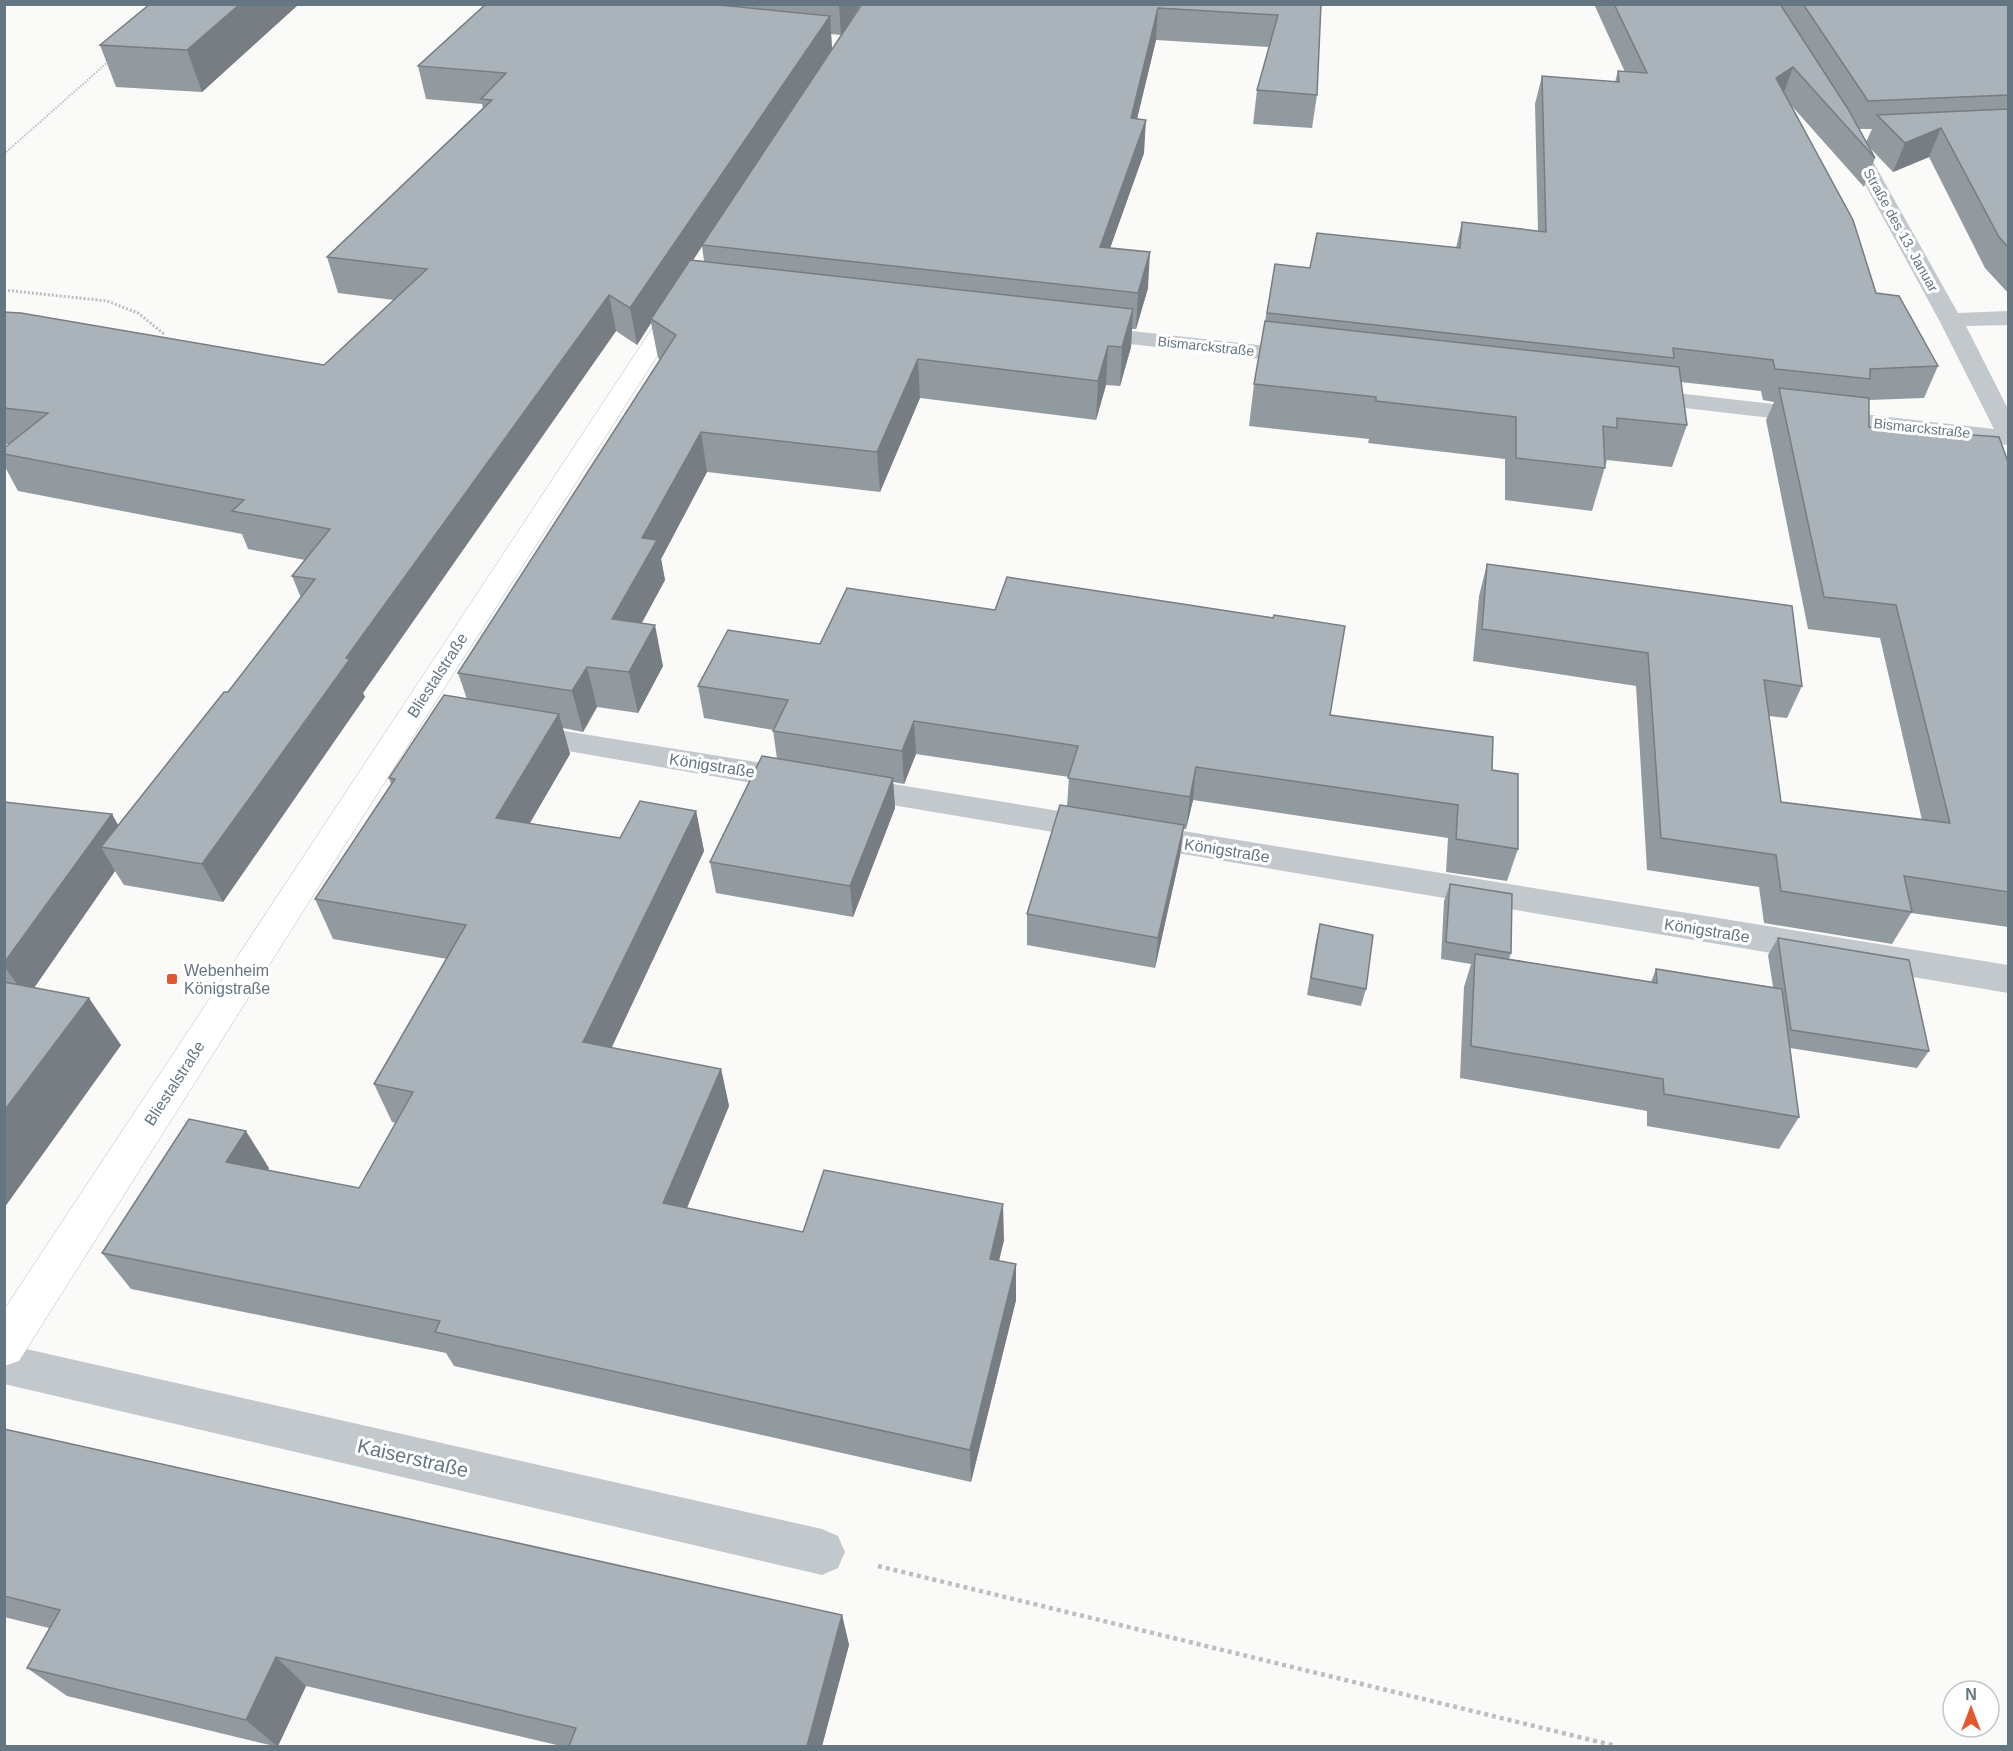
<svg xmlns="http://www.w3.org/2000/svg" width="2013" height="1751" viewBox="0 0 2013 1751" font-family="Helvetica,sans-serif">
	<rect width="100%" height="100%" fill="#fafaf8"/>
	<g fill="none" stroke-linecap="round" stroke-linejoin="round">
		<defs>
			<polygon id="primary" points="680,296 688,298 691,303 422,723 19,1361 4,1366 4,1310 669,303 672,298"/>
		</defs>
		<use href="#primary" stroke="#b5babe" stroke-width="1"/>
		<polyline stroke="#bbbfc2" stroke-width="2" stroke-dasharray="1.5 1.5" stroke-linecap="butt" points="4,154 109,61"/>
		<polyline stroke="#bbbfc2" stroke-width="3" stroke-dasharray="2 2" stroke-linecap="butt" points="4,290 107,301 138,313 164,334"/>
		<polyline stroke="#bbbfc2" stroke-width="4.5" stroke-dasharray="4 4" stroke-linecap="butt" points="878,1566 1616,1746"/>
		<g fill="#c3c8cc" fill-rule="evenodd">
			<polygon points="1848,129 1855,131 1858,135 1958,313 2008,311 2008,325 1966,326 2008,409 2008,445 1641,403 1632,401 1629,396 1632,391 1641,389 1994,429 1939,320 1838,135 1841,131"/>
			<polygon points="1086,326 1303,350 1311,352 1315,357 1311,362 1303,364 1078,338 1074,333 1078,328"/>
			<polygon points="521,724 799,769 810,772 815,780 810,788 799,791 510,741 506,734 510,727"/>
			<polygon points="850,777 2008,965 2008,993 839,796 834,788 839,780"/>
			<polygon points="4,1344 822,1529 838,1536 845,1552 838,1568 822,1575 4,1384"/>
		</g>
		<use href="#primary" fill="#fff" fill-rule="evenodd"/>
	</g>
	<g fill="#929a9f" fill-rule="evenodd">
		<polygon points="299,4 202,92 116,87 100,45"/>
		<path d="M486,4h375l-20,31 -10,-1 1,15 -98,148 124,-185 463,-8 -4,91 -5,33 -59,-4 4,-34 12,-43 -113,-7 -19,79 7,34 -34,95 38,40 -12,41h-4l-1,18 -11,39 -14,-1 -10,35 -176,-22 -40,94 -173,-20 -46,87 4,21 -24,43 22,43 -25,47 -41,-6 -14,25 -20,-4 7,26 -40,69 90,15 76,-27 8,40 -93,197 110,21 8,37 -42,102 116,24 201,8 -5,21 17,3v36l-45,182 -517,-116 -8,-13 -315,-64 -29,-36 167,-85 -1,2 91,18 37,-65 -4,-1 -18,-38 73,-125 -114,-20 -18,-40 76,-115 -2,-6 78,-79 -9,-26 202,-313 -2,-2 -7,-35 -14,22 -21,-14 -253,362 2,4 -142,205 -99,-17 -9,-14 -81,117 87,57 -117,163v-406l114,24 110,-134 73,-94 -9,-22 13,-16 -57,-11 -6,-15 -224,-43 -14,-26v-17l5,-4h-5v-132l320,53 70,-65 -56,-7 -11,-36 156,-149 -1,-4 -56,-5 -8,-33zM702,246l2,15 -11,-1z"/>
		<path d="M1594,4h414v289l-23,-25 -56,-111 -36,15 -24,-25 6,11 -11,29 -74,-83 86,189 62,73 -14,32 -55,2v27l139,35v465l-97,-14 -19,31 -128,-21 -5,-36 -112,-17 -11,-184 -163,-25 6,-65 8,-32 315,122 -15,32 -18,-2 12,86 141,18 -42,-182 -72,-9 -42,-209 8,-18 -11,-2 -2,-9 -80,-9 6,43 -15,42 -65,-7 -15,51 -87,-11v-41l-137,-16 1,-4 -120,-13 5,-42 21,-120 35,4 146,-20 6,-26 76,9 -3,-127 7,-28 73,6 3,-11 7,1zM1859,129h13l-6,13z"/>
		<polygon points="820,644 1330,715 1492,770 1518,849 1507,881 1446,872 1448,838 1193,800 1186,829 1183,829 1180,856 1155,968 1027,945 1027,914 1067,806 1069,777 916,754 904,784 893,782 895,808 853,917 716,893 710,862 777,759 773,730 704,718 698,686"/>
		<polygon points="1450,884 1511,953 1509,959 1651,982 1656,969 1773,987 1768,955 1778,938 1929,1051 1917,1068 1790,1048 1799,1117 1779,1149 1647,1126 1647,1111 1460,1078 1464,987 1471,964 1441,959 1444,901"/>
		<polygon points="1320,924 1366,989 1361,1006 1307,995 1316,941"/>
		<polygon points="4,1429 842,1615 849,1645 822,1746 561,1746 306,1686 278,1746 274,1746 67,1696 27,1668 49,1628 4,1617"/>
	</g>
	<g fill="#777d82">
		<polygon points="240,4 299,4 202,92 187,50"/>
		<polygon points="839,4 861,4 841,35"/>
		<polygon points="1158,8 1156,40 1129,152 1131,118"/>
		<polygon points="830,16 832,49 653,321 651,319 651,323 637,345 630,308"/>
		<polygon points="1793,67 1783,95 1776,78"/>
		<polygon points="1146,120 1144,153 1098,282 1100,247"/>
		<polygon points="1941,128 1929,157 1893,172 1905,143"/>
		<polygon points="1150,252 1148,288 1136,329 1138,293"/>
		<polygon points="609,295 616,331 363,693 365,697 223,902 202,864 346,658"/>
		<polygon points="1133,309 1131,347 1120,386 1122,347"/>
		<polygon points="1108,346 1106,385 1096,420 1098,381"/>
		<polygon points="918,359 920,398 880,492 877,452"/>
		<polygon points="701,432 707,472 661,559 665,580 622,660 612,619 642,538"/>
		<polygon points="655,625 663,666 638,713 629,672"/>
		<polygon points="587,667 597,707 583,732 572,691"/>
		<polygon points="559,714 570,754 510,857 496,818"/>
		<polygon points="914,721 916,754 904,784 902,751"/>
		<polygon points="1196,767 1193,800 1186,829 1190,797"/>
		<polygon points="893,778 895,808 853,917 850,886"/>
		<polygon points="696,811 704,851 596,1081 583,1042"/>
		<polygon points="112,814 131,848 101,847 115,871 27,998 4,966 4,963"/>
		<polygon points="1184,825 1180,856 1155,968 1158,938"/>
		<polygon points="89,998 121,1045 4,1208 4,1111"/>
		<polygon points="721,1069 729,1106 674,1239 663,1203"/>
		<polygon points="246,1131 269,1168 250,1199 226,1162"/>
		<polygon points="1003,1204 1004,1240 990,1295 990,1259"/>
		<polygon points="1016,1264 1016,1300 971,1482 970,1450"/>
		<polygon points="842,1615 849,1645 822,1746 807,1746"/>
		<polygon points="276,1657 306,1686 278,1746 277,1746 246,1720"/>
	</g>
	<g fill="#aab3b9" stroke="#777d82" stroke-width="1.5">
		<polygon points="150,4 240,4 187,50 100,45"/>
		<polygon points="486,4 710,4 830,16 630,308 609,295 346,658 350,659 202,864 101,847 224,692 228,692 315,579 292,576 330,529 232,511 244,500 4,454 4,448 48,413 4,408 4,312 21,313 324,365 427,269 327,257 492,100 481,99 506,73 418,66"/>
		<polygon points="862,4 1321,4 1317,95 1257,90 1278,15 1158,8 1131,118 1146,120 1100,247 1150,252 1138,293 702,245"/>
		<polygon points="1614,4 1780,4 1848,109 1875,158 1793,67 1776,78 1853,220 1876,293 1899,296 1938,366 1870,369 1870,379 1775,369 1773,360 1673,348 1674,358 1267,313 1275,264 1310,268 1317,233 1460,248 1462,222 1546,232 1542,76 1619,82 1618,71 1647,73"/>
		<polygon points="1803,4 2008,4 2008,95 1868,101"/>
		<polygon points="2008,109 2008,247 1999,237 1941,128 1905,143 1877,115"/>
		<polygon points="690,260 1133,309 1122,347 1108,346 1098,381 918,359 877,452 701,432 642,538 657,540 612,619 655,625 629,672 587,667 572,691 458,673 676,335 651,319"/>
		<polygon points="1265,321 1679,367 1687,425 1617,418 1617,428 1603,426 1605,468 1516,458 1516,417 1376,401 1376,397 1254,384"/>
		<polygon points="1779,388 1869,398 1869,427 1999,437 2008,462 2008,892 1904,876 1912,912 1781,891 1776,855 1661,838 1648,653 1482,629 1487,564 1792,606 1802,686 1764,680 1781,802 1950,823 1896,605 1824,597"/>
		<polygon points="1007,577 1273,618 1274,615 1345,626 1330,715 1493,737 1492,770 1518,774 1518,849 1456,839 1458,805 1196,767 1190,797 1068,778 1078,746 914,721 902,751 773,731 788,700 698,686 728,630 820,644 847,588 995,610"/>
		<polygon points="444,695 559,714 496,818 620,838 640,801 696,811 583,1042 721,1069 663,1203 803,1232 824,1170 1003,1204 990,1259 1016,1264 970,1450 435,1332 440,1321 102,1253 189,1119 246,1131 226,1162 359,1188 413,1092 374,1084 466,925 315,899 395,779 389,778"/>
		<polygon points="762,756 893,778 850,886 710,862"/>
		<polygon points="4,802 112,814 4,963"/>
		<polygon points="1060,805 1184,825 1158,938 1027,914"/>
		<polygon points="1450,884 1512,894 1511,953 1446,942"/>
		<polygon points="1320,924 1373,935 1366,989 1311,978"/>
		<polygon points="1778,938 1909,960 1929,1051 1791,1030"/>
		<polygon points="1475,954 1657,983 1656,969 1782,989 1799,1117 1664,1094 1663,1079 1471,1046"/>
		<polygon points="4,982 89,998 4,1111"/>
		<polygon points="4,1429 842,1615 807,1746 569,1746 576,1728 276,1657 246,1720 27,1668 60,1610 4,1596"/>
	</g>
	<rect fill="#e4572e" stroke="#fff" stroke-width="2" x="166" y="973" width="12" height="12" rx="3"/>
	<g text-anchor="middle" stroke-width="6" stroke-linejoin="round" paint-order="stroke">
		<g font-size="14" fill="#657683" stroke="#fff">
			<text transform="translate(1901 230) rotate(61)" y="5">Straße des 13. Januar</text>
			<text transform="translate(1206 346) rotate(6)" y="5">Bismarckstraße</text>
			<text transform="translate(1922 428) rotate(6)" y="5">Bismarckstraße</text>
		</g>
		<g font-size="16" fill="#657683" stroke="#fff">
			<text transform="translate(437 675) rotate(-57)" y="6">Bliestalstraße</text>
			<text transform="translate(712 765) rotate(9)" y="6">Königstraße</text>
			<text transform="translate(1227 850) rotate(9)" y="6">Königstraße</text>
			<text transform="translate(1707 930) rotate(9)" y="6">Königstraße</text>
			<text transform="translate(174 1083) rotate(-57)" y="6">Bliestalstraße</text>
		</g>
		<g font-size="16" fill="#657683" stroke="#fff" text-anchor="start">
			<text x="184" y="976">Webenheim<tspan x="184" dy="18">Königstraße</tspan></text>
		</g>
		<g font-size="20" fill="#657683" stroke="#fff">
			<text transform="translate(413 1458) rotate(13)" y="7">Kaiserstraße</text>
		</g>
	</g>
	<rect width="2013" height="1751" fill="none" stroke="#657683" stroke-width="12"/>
	<g transform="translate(1971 1709)"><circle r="28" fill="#ffffff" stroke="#c1c8cd" stroke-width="1.5"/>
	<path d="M0-4.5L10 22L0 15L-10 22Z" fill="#e4572e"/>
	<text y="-9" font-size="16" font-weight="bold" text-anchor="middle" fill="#657683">N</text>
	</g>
</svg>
